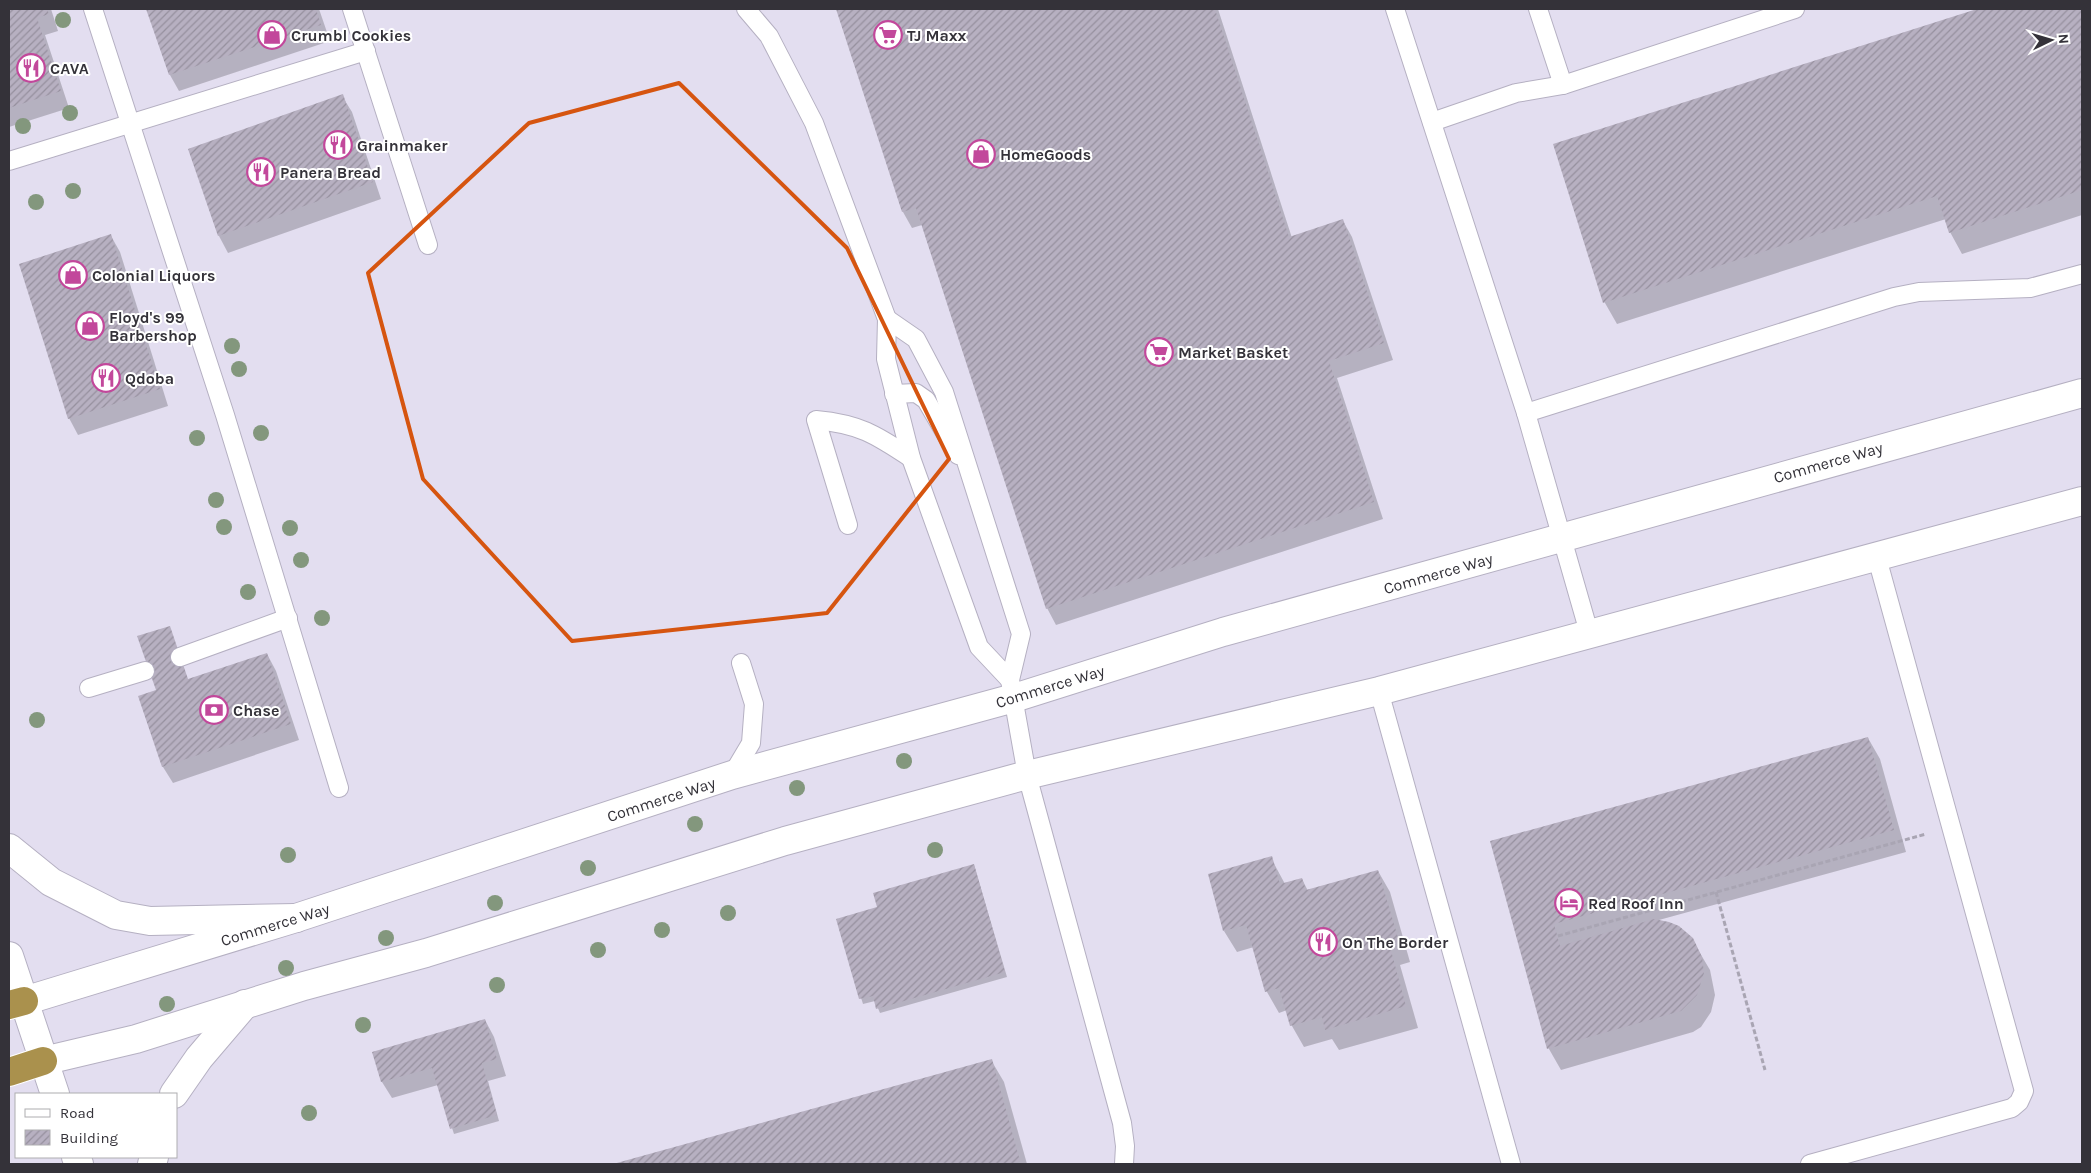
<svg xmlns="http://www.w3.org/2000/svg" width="2091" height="1173" viewBox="0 0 2091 1173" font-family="Karla,sans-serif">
	<defs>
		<pattern id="building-hatch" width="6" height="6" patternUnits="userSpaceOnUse" patternTransform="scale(1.25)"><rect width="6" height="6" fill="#b7b0c1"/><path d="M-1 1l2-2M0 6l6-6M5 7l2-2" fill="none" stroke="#96909e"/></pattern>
	</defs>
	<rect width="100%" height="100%" fill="#e3def0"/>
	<g fill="#0003">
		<polygon points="9,9 51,9 58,31 45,35 69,108 9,127"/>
		<polygon points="148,9 319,9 330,41 179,91 170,75"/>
		<polygon points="838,9 1218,9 1292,238 1343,221 1352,237 1393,360 1337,378 1383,519 1056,625 1047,608 922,225 912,228 903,212"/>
		<polygon points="1981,9 2082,9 2082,215 1962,254 1950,232 1946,219 1617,324 1605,303 1554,145"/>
		<polygon points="342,96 352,112 381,199 228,253 219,236 189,150"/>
		<polygon points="111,236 120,252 168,406 78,435 69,418"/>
		<polygon points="267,654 276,671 299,740 173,783 163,767 188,681"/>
		<polygon points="1868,738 1880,759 1906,852 1659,920 1697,948 1710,970 1715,995 1711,1012 1701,1027 1693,1032 1561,1070 1549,1049 1492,842"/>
		<polygon points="1271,858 1285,884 1302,879 1308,891 1378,871 1390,892 1410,962 1400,965 1418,1028 1339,1050 1332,1039 1304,1047 1292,1026 1287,1010 1279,1013 1267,992 1254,947 1237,952 1224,931"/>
		<polygon points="974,865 1007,977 880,1013 875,1001 863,1004 837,920 878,908"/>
		<polygon points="485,1020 494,1037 506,1076 488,1081 499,1121 454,1134 438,1085 392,1098 382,1082 374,1053"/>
		<polygon points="991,1060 1004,1082 1027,1164 618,1164"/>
	</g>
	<g fill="url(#building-hatch)">
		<polygon points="9,9 47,9 49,14 37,18 61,91 9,108"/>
		<polygon points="146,9 316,9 321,25 169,75"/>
		<polygon points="836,9 1215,9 1289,237 1343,219 1384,343 1329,361 1374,502 1046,609 916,208 902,212"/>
		<polygon points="1977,9 2082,9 2082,190 1949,233 1937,196 1603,303 1553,144"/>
		<polygon points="343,94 373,182 218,236 188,149"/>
		<polygon points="111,234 160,389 68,419 19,264"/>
		<polygon points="170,626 188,679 267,653 291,724 162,767 138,696 156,690 137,636"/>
		<polygon points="1868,737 1894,830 1554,924 1560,946 1654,919 1669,922 1679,926 1693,938 1702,957 1704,973 1697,995 1681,1011 1547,1049 1490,841"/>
		<polygon points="1272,856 1280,884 1302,878 1306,890 1378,870 1399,941 1389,943 1406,1006 1325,1030 1322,1017 1290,1026 1279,988 1265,992 1246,925 1223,931 1208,874"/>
		<polygon points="974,864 1005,972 876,1009 873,996 859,999 836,919 877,907 873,893"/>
		<polygon points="485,1019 497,1059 482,1063 497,1115 450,1129 432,1068 381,1082 372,1052"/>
		<polygon points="992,1059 1020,1161 1010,1164 613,1164"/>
	</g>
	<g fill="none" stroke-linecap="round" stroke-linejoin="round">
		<defs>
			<g id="service">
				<polyline points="93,9 225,415 339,788"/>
				<polyline points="352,9 428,245"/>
				<polyline points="746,9 769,36 814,123 887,319 886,359 911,458 979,647 1010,680"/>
				<polyline points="1395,9 1526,413 1590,636"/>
				<polyline points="1538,9 1563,85 1795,9"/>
				<polyline points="1432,122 1516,93 1563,85"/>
				<polyline points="9,161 366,51"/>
				<polyline points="887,319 916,339 944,392 1021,634 1010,680 1027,775 1122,1123 1125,1146 1124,1164"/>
				<polyline points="894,394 916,393 926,400 958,455"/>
				<polyline points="1526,413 1894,297 1919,292 2030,288 2082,274"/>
				<path d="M848,525l-32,-105c43,4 59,14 95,38"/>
				<polyline points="180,657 288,618"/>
				<polyline points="89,688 145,671"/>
				<polyline points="1379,691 1511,1164"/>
				<polyline points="732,775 751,743 754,704 741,663"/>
				<polyline points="1810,1164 2012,1108 2019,1102 2024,1091 1877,558"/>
			</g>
			<g id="tertiary">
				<polyline points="24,1001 296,918 732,775 1014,698 1223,632 2082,393"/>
				<polyline points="43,1061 136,1039 304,986 426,953 785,841 1027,775 1379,691 2082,501"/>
				<polyline points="174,1094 199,1058 245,1004"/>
				<polyline points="152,1164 154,1157"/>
			</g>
			<g id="secondary">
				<polyline points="9,848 51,882 116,915 150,921 296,918"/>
				<polyline points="9,956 55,1094"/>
				<polyline points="76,1157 79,1164"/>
			</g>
			<g id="motorway">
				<polyline points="9,1005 24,1001"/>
				<polyline points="9,1072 43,1061"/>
			</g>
		</defs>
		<use href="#service" stroke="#b5b0c2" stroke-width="20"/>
		<use href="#tertiary" stroke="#b5b0c2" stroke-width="30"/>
		<use href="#secondary" stroke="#b5b0c2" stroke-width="30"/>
		<use href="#motorway" stroke="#fff" stroke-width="30"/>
		<g stroke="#a9a5b3" stroke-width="3" stroke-dasharray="5 2.5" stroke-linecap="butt">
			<polyline points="1716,892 1765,1070"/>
			<polyline points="1558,936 1926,834"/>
		</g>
		<use href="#service" stroke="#fff" stroke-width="18"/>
		<use href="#tertiary" stroke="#fff" stroke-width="28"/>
		<use href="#secondary" stroke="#fff" stroke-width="28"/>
		<use href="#motorway" stroke="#aa914d" stroke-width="28"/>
	</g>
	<g fill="#83977d">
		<circle cx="63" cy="20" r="8"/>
		<circle cx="70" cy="113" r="8"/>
		<circle cx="23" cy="126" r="8"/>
		<circle cx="73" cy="191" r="8"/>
		<circle cx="36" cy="202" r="8"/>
		<circle cx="232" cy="346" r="8"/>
		<circle cx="239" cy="369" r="8"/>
		<circle cx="261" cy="433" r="8"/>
		<circle cx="197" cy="438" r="8"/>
		<circle cx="216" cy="500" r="8"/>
		<circle cx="224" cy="527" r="8"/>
		<circle cx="290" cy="528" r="8"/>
		<circle cx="301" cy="560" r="8"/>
		<circle cx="248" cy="592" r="8"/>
		<circle cx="322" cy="618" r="8"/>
		<circle cx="37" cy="720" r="8"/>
		<circle cx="904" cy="761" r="8"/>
		<circle cx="797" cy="788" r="8"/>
		<circle cx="695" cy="824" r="8"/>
		<circle cx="935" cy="850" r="8"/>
		<circle cx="288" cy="855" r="8"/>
		<circle cx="588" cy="868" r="8"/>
		<circle cx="495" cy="903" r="8"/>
		<circle cx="728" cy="913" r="8"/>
		<circle cx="662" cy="930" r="8"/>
		<circle cx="386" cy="938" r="8"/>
		<circle cx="598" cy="950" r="8"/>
		<circle cx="286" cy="968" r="8"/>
		<circle cx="497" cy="985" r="8"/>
		<circle cx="167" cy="1004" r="8"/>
		<circle cx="363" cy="1025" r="8"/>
		<circle cx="309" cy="1113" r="8"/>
	</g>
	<path fill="none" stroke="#d65510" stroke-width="4" stroke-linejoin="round" d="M679,83l168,165 102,211 -122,154 -255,28 -149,-162 -55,-206 161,-150z"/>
	<defs>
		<symbol id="shop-ring" viewBox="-11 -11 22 22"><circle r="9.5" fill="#fff" stroke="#c2489b" stroke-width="1.5"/><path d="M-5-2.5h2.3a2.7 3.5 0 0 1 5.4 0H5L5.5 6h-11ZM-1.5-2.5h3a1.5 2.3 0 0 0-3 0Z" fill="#c2489b"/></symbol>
		<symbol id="supermarket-ring" viewBox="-11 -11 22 22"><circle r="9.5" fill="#fff" stroke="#c2489b" stroke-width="1.5"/><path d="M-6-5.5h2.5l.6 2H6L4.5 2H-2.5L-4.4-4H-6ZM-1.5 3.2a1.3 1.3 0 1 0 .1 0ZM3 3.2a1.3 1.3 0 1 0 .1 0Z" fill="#c2489b"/></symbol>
		<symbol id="restaurant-ring" viewBox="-11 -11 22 22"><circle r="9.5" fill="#fff" stroke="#c2489b" stroke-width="1.5"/><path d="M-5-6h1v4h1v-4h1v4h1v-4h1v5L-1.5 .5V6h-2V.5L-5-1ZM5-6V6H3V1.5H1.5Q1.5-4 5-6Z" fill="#c2489b"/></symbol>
		<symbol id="bank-ring" viewBox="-11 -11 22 22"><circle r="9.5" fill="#fff" stroke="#c2489b" stroke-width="1.5"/><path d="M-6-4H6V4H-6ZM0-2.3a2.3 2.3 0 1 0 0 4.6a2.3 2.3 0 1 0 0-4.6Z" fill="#c2489b"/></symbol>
		<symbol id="hotel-ring" viewBox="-11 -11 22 22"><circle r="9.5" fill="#fff" stroke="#c2489b" stroke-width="1.5"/><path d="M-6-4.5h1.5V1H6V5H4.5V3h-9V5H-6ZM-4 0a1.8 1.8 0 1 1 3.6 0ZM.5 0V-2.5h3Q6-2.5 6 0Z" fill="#c2489b"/></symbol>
	</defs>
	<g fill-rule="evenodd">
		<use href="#shop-ring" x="256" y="19" width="32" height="32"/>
		<use href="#supermarket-ring" x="872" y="19" width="32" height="32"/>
		<use href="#restaurant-ring" x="15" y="52" width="32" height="32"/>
		<use href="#restaurant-ring" x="322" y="129" width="32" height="32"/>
		<use href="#shop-ring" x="965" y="138" width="32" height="32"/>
		<use href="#restaurant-ring" x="245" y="156" width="32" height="32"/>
		<use href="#shop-ring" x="57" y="259" width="32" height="32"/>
		<use href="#shop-ring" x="74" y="310" width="32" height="32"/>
		<use href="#supermarket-ring" x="1143" y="336" width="32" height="32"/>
		<use href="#restaurant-ring" x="90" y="362" width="32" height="32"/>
		<use href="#bank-ring" x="198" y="694" width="32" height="32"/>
		<use href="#hotel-ring" x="1553" y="887" width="32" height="32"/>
		<use href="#restaurant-ring" x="1307" y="926" width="32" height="32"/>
	</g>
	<g text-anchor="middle" stroke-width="4" stroke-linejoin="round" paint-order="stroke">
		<g font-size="16" font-weight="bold" fill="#343239" stroke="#fff" text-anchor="start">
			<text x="291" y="41">Crumbl Cookies</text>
			<text x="907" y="41">TJ Maxx</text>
			<text x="50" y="74">CAVA</text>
			<text x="357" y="151">Grainmaker</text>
			<text x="1000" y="160">HomeGoods</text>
			<text x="280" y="178">Panera Bread</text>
			<text x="92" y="281">Colonial Liquors</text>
			<text x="109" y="323">Floyd's 99<tspan x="109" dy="18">Barbershop</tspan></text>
			<text x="1178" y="358">Market Basket</text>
			<text x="125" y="384">Qdoba</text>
			<text x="233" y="716">Chase</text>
			<text x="1588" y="909">Red Roof Inn</text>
			<text x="1342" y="948">On The Border</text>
		</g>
		<g font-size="16" fill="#343239" stroke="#fff">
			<text transform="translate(1828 462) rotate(-16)" y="6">Commerce Way</text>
			<text transform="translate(1438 573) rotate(-16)" y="6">Commerce Way</text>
			<text transform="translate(1050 686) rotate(-17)" y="6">Commerce Way</text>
			<text transform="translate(661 799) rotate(-18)" y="6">Commerce Way</text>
			<text transform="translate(275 924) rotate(-17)" y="6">Commerce Way</text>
		</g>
	</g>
	<rect width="2091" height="1173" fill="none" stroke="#343239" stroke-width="20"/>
	<rect x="15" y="1093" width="162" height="65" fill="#ffffff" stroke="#aeadb0"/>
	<rect x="25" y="1109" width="25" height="8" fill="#ffffff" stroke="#aeadb0"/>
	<text x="60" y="1118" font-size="15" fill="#343239">Road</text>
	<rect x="25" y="1130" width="25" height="15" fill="url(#building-hatch)" stroke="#aeadb0"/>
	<text x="60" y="1143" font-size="15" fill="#343239">Building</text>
	<g transform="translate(2051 40) rotate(85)" stroke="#ffffff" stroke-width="4" paint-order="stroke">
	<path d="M0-4L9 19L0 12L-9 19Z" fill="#343239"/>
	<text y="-8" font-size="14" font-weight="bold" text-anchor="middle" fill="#343239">N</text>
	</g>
</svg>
